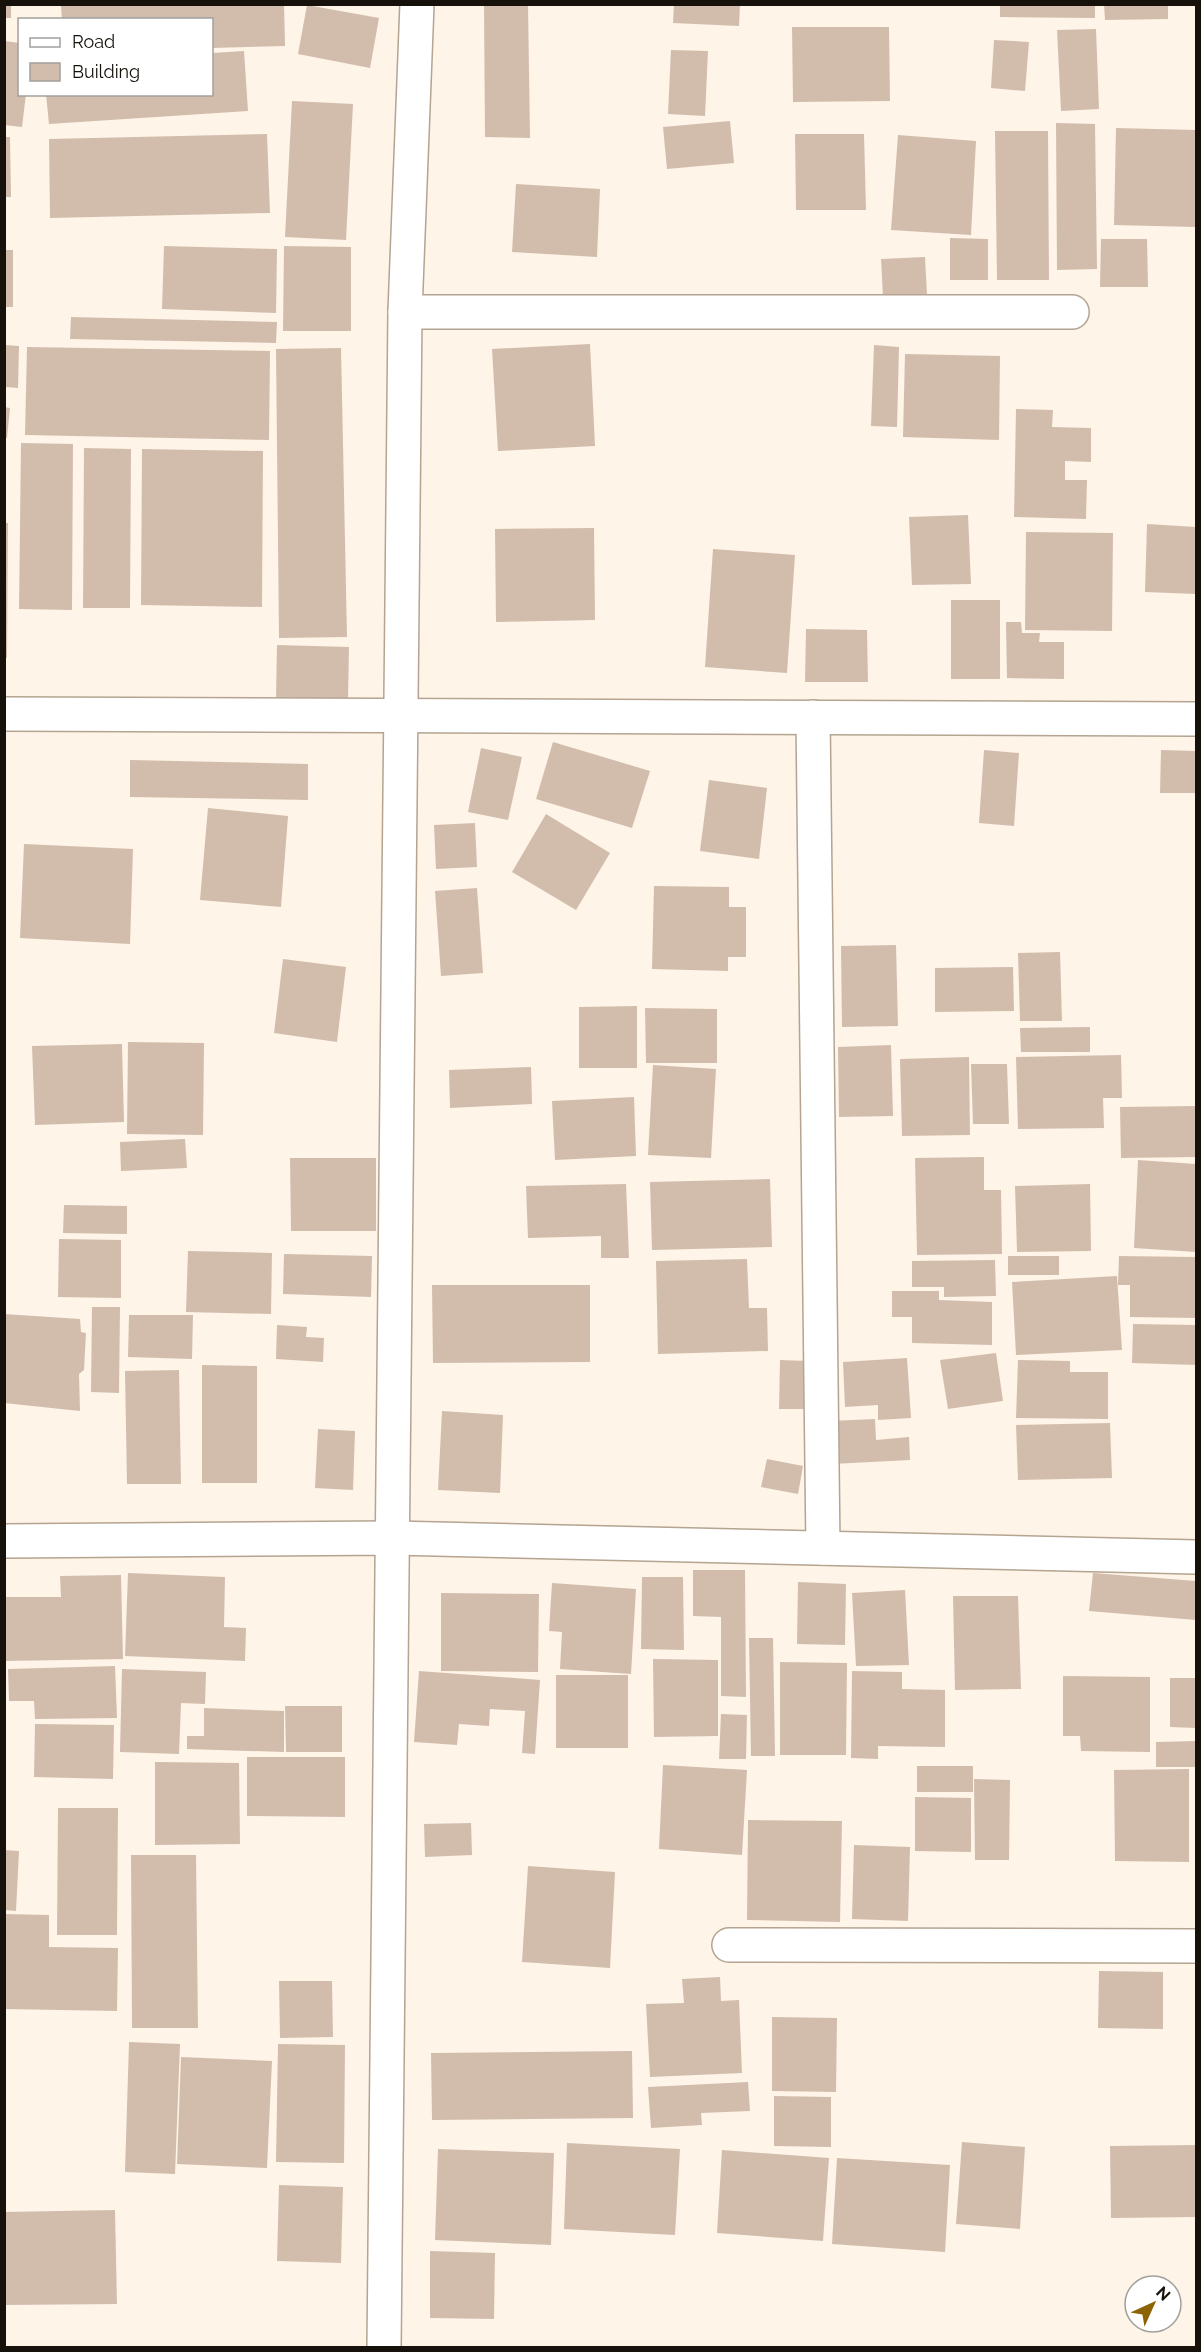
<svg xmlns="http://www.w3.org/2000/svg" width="1201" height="2352" viewBox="0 0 1201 2352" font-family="Raleway,sans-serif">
	<rect width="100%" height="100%" fill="#fef4e7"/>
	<g fill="#d2bdad">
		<rect x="4" y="4" width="7" height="14"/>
		<polygon points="109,4 284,4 285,46 212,48 212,20 62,20 61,6"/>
		<polygon points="674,4 740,4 739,26 673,23"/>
		<polygon points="1000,4 1095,4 1095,18 1000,17"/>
		<polygon points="1104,4 1168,4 1168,19 1105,20"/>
		<polygon points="307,5 379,18 370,68 298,54"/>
		<polygon points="484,5 528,5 530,138 485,137"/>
		<polygon points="792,27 889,27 890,101 793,102"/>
		<polygon points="1096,29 1099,109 1061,111 1057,30"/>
		<polygon points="994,40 1029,42 1025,91 991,88"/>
		<polygon points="4,41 20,43 20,94 26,94 22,127 4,125"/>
		<polygon points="671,50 708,51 705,116 668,114"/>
		<polygon points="244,51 248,111 49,124 46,94 212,94 212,53"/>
		<polygon points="292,101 353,104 346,240 285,237"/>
		<polygon points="730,121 734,163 667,169 663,127"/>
		<polygon points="1056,123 1095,124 1097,269 1057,270"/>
		<polygon points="1116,128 1196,130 1196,227 1114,225"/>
		<polygon points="995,131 1048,131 1049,280 997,280"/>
		<polygon points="267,134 270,213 50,218 49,139"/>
		<polygon points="795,134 864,134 866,210 796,210"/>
		<polygon points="898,135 976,141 971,235 891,230"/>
		<polygon points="4,137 10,137 11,197 4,197"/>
		<polygon points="516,184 600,189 597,257 512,252"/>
		<polygon points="950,238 988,239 988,280 950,280"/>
		<polygon points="1101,239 1147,239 1148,287 1100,287"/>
		<polygon points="164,246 277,249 276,313 162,309"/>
		<polygon points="284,246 351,247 351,331 283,331"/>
		<rect x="4" y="250" width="9" height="57"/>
		<polygon points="925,257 927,295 883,297 881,259"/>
		<polygon points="71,317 277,322 276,343 70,339"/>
		<polygon points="590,344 595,446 498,451 492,349"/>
		<polygon points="5,345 19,346 18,388 5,387"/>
		<polygon points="874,345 899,347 897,427 871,426"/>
		<polygon points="27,347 270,351 269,440 25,435"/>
		<polygon points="341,348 347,637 279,638 276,349"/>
		<polygon points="905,354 1000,356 999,440 903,437"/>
		<polygon points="4,407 10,408 7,438 4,438"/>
		<polygon points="1016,409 1053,410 1052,427 1091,428 1091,462 1065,461 1065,480 1087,480 1086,519 1014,517"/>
		<polygon points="21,443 73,444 72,610 19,609"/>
		<polygon points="84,448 131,449 130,608 83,608"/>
		<polygon points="142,449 263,451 262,607 141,605"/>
		<polygon points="968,515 971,584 912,585 909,517"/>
		<polygon points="4,523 8,523 7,658 4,658"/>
		<polygon points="1147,524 1196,527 1196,594 1145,592"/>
		<polygon points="594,528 595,620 496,622 495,529"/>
		<polygon points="1026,532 1113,533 1112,631 1025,630"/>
		<polygon points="713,549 795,555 787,673 705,667"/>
		<rect x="951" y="600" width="49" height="79"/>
		<polygon points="1006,622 1021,622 1022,633 1040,633 1039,642 1064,642 1064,679 1007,678"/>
		<polygon points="806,629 867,630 868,682 805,682"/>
		<polygon points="277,645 349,647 348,700 276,698"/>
		<polygon points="553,742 650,771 632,828 536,799"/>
		<polygon points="481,748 522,757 508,820 468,812"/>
		<polygon points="984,750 1019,753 1014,826 979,823"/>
		<polygon points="1161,750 1196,751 1196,793 1160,793"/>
		<polygon points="130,760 308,764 308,800 130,797"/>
		<polygon points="709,780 767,788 759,859 700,851"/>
		<polygon points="208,808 288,816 281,907 200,900"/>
		<polygon points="546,814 610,853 576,910 512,872"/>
		<polygon points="475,823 477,867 436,869 434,825"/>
		<polygon points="24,844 133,849 130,944 20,938"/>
		<polygon points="654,886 729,887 729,907 746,907 746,957 728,957 728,971 652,969"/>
		<polygon points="477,888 483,973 441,976 435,891"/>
		<polygon points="896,945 898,1026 842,1027 841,946"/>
		<polygon points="1060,952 1062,1021 1020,1021 1018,953"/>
		<polygon points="283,959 346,967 337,1042 274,1033"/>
		<polygon points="1013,967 1014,1011 935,1012 935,968"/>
		<polygon points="637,1006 637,1068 579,1068 579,1007"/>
		<polygon points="645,1008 717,1009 717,1063 646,1063"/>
		<polygon points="1090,1027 1090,1052 1021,1052 1020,1028"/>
		<polygon points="128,1042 204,1043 203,1135 127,1134"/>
		<polygon points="122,1044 124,1122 35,1125 32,1046"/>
		<polygon points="891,1045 893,1116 839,1117 838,1047"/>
		<polygon points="1121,1055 1122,1098 1103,1098 1104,1128 1018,1129 1016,1057"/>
		<polygon points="969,1057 970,1135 902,1136 900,1059"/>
		<polygon points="971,1064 1007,1064 1009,1124 973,1124"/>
		<polygon points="653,1065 716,1069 711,1158 648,1155"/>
		<polygon points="531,1067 532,1104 450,1108 449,1070"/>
		<polygon points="634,1097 636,1156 555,1160 552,1101"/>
		<polygon points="1196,1106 1196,1157 1121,1158 1120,1107"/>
		<polygon points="185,1139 187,1168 121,1171 120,1142"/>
		<polygon points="984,1157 984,1190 1001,1190 1002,1254 917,1255 915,1158"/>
		<polygon points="290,1158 376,1158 376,1231 291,1231"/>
		<polygon points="1138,1160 1196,1164 1196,1252 1134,1248"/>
		<polygon points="770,1179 772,1247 652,1250 650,1182"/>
		<polygon points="626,1184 629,1258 601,1258 601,1236 528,1238 526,1186"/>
		<polygon points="1090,1184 1091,1251 1017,1252 1015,1186"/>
		<polygon points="64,1205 127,1206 127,1234 63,1233"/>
		<polygon points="59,1239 121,1240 121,1298 58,1297"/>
		<polygon points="188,1251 272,1253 271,1314 186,1312"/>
		<polygon points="284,1254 372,1256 371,1297 283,1294"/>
		<rect x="1008" y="1256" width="51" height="19"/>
		<polygon points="1119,1256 1196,1257 1196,1318 1130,1317 1130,1285 1118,1285"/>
		<polygon points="747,1259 749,1308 767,1308 768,1351 658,1354 656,1261"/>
		<polygon points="995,1260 996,1296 944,1297 944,1287 912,1287 912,1261"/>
		<polygon points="1117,1276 1122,1350 1016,1355 1012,1282"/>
		<polygon points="432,1285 590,1285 590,1362 433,1363"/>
		<polygon points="892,1291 939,1291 939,1300 992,1302 992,1345 912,1343 912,1317 892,1317"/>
		<polygon points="92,1307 120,1307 119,1393 91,1392"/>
		<polygon points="4,1314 80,1319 81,1332 86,1333 84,1370 79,1374 80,1411 4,1403"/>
		<polygon points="129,1315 193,1315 192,1359 128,1357"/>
		<polygon points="1133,1324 1196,1325 1196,1365 1132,1363"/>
		<polygon points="277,1325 307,1327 306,1337 324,1338 323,1362 276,1359"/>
		<polygon points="996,1353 1003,1401 948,1409 940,1360"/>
		<polygon points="907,1358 911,1418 878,1420 878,1405 845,1407 843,1362"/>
		<polygon points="780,1360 808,1361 807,1409 779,1409"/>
		<polygon points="1018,1360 1070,1361 1070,1372 1108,1372 1108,1419 1016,1418"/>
		<polygon points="202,1365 257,1366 257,1483 202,1483"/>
		<polygon points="179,1370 181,1484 127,1484 125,1371"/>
		<polygon points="442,1411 503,1415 500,1493 438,1490"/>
		<polygon points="875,1419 876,1440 909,1437 910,1460 832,1464 830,1421"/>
		<polygon points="1110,1423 1112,1478 1018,1480 1016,1425"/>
		<polygon points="318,1429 355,1431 353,1490 315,1488"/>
		<polygon points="767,1459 803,1466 798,1494 761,1487"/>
		<polygon points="693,1570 745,1570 746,1697 721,1696 721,1617 693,1616"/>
		<polygon points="128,1573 225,1577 224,1627 246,1628 245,1661 125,1656"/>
		<polygon points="1093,1573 1196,1581 1196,1620 1089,1611"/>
		<polygon points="121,1575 123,1659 6,1661 4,1597 61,1597 60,1576"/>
		<polygon points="642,1577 683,1577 684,1650 641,1649"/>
		<polygon points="798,1582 846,1584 845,1645 797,1644"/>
		<polygon points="552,1583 636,1589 631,1674 560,1669 562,1632 549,1631"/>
		<polygon points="905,1590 909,1665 856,1666 852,1593"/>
		<polygon points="441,1593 539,1594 538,1672 441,1671"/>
		<polygon points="953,1596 1018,1596 1021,1689 955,1690"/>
		<polygon points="749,1638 773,1638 775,1756 751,1756"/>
		<polygon points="653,1659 718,1660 718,1736 654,1737"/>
		<polygon points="780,1662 847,1663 846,1755 780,1755"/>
		<polygon points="115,1666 117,1718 35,1719 34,1701 9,1701 8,1669"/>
		<polygon points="122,1669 206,1672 205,1704 181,1703 179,1754 120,1752"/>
		<polygon points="419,1671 540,1680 535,1754 522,1753 525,1711 490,1709 489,1726 459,1724 457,1745 414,1742"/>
		<polygon points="852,1671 902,1672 902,1689 945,1690 945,1747 878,1746 878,1759 851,1758"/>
		<rect x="556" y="1675" width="72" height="73"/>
		<polygon points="1063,1676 1150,1677 1150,1752 1081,1751 1080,1736 1063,1736"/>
		<polygon points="1170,1678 1196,1678 1196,1728 1170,1727"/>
		<polygon points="285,1706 342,1706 342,1752 286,1752"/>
		<polygon points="204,1708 284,1711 284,1752 187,1749 187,1736 204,1736"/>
		<polygon points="721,1714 747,1715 746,1759 719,1759"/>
		<polygon points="35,1724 114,1725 113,1779 34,1777"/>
		<polygon points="1196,1741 1196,1767 1156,1767 1156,1742"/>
		<polygon points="247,1757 345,1757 345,1817 247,1816"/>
		<polygon points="155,1762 239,1763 240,1844 155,1845"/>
		<polygon points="663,1765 747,1770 742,1855 659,1849"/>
		<rect x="917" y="1766" width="56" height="26"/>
		<polygon points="1189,1769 1189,1862 1115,1861 1114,1770"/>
		<polygon points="974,1779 1010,1780 1009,1860 975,1860"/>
		<polygon points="915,1797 971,1798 971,1852 915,1851"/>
		<polygon points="58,1808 118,1808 117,1935 57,1935"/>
		<polygon points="748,1820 842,1821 840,1922 747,1920"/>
		<polygon points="471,1823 472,1855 425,1857 424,1824"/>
		<polygon points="854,1845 910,1847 908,1921 852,1919"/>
		<polygon points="4,1850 19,1851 16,1911 4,1910"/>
		<polygon points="131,1855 196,1855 198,2028 132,2028"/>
		<polygon points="528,1866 615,1872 610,1968 522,1962"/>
		<polygon points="4,1914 49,1915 49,1947 118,1948 117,2011 4,2009"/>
		<polygon points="1099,1971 1163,1972 1163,2029 1098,2028"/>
		<polygon points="720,1977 721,2001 739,2000 742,2073 650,2077 646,2004 684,2003 682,1979"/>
		<polygon points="279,1981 332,1981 333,2037 280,2038"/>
		<polygon points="772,2017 837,2018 836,2092 772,2091"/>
		<polygon points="129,2042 180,2044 175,2174 125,2172"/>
		<polygon points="278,2044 345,2045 344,2163 276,2162"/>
		<polygon points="632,2051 633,2118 432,2120 431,2053"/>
		<polygon points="181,2057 272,2061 267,2168 177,2164"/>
		<polygon points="748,2082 750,2111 701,2113 702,2125 651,2128 648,2087"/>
		<polygon points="774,2096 831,2097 831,2147 774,2146"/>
		<polygon points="962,2142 1025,2147 1020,2229 956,2224"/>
		<polygon points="567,2143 680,2149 675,2235 564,2229"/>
		<polygon points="1196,2145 1196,2217 1111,2218 1110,2146"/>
		<polygon points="438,2149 554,2153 551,2245 435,2240"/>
		<polygon points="722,2150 829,2158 823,2241 717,2233"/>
		<polygon points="837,2158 950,2165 945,2252 832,2244"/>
		<polygon points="279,2185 343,2187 341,2263 277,2261"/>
		<polygon points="115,2210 117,2304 4,2305 4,2212"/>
		<polygon points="430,2251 495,2253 494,2319 430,2318"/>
	</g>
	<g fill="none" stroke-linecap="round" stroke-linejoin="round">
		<defs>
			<g id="street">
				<polyline points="405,312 1072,312"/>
				<polyline points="4,714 1196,719"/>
				<polyline points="813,717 823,1548"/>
				<polyline points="4,1541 393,1538 1196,1557"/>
				<polyline points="729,1945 1196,1946"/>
				<polyline points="384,2348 405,312 417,4"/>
			</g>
		</defs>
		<use href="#street" stroke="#b4a491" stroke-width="36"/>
		<use href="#street" stroke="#fff" stroke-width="33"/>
	</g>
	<rect width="1201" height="2352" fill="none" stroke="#16110a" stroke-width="12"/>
	<rect x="18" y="18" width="195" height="78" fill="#ffffff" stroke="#a2a09d" stroke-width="1.5"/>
	<rect x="30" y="38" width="30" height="9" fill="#ffffff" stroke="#a2a09d" stroke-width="1.5"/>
	<text x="72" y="48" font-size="18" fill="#16110a">Road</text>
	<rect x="30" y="63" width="30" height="18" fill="#d2bdad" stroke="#a2a09d" stroke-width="1.5"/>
	<text x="72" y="78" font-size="18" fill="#16110a">Building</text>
	<g transform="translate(1153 2304) rotate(45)"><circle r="28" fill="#ffffff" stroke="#a2a09d" stroke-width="1.5"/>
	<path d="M0-4.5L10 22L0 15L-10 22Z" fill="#8c6406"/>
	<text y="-9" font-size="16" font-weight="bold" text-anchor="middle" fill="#16110a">N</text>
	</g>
</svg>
